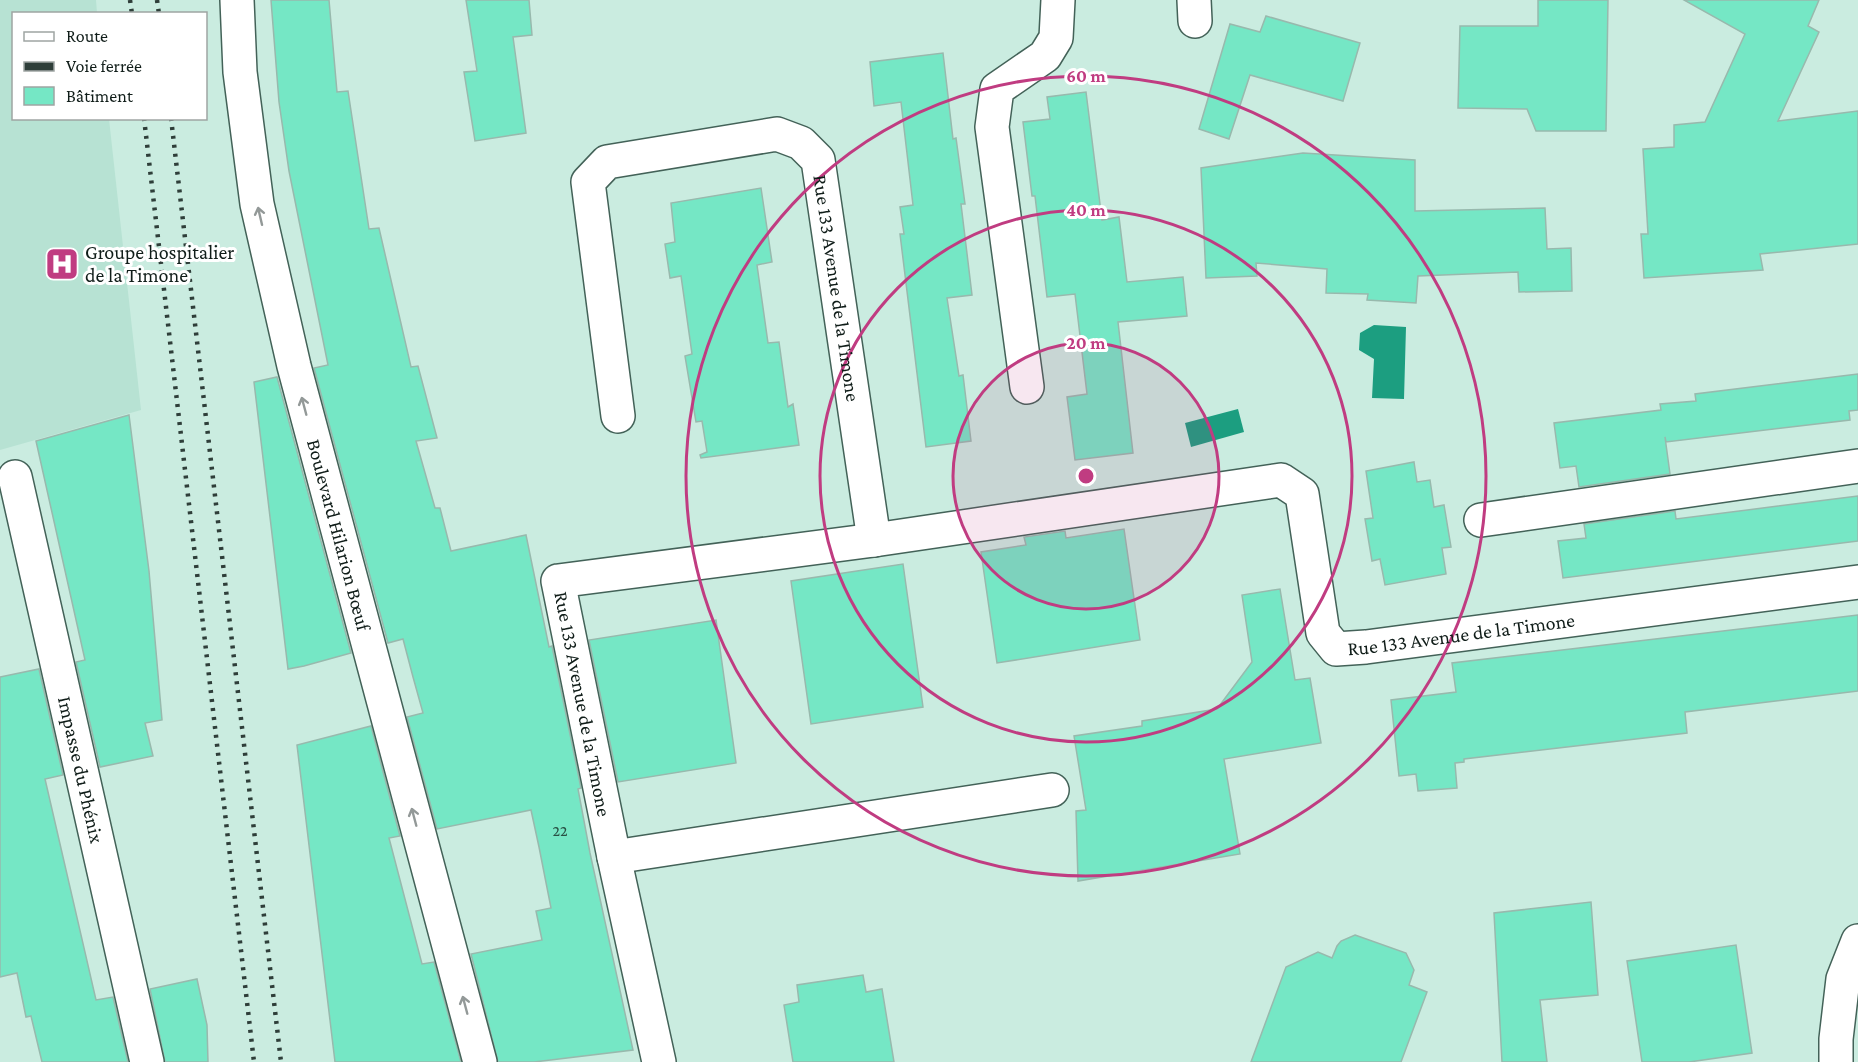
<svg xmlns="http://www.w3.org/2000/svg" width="1858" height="1062" viewBox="0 0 1858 1062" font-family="'Crimson Pro',serif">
	<rect width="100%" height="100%" fill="#caece0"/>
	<polygon fill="#b7e2d3" points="0,0 96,0 97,13 14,14 14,118 109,119 141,410 0,450"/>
	<g fill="#1c9e80">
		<polygon points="1374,325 1406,327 1404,399 1372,398 1374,359 1359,350 1360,333"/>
		<polygon points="1238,409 1244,432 1191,447 1185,423"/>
	</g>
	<g fill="#75e7c5" stroke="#98b9ad" stroke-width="1.5">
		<polygon points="271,0 329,0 337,92 348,91 369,229 379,228 411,367 418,366 437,438 416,441 435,508 440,508 451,551 526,535 549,647 552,646 581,788 578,789 590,853 633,1050 534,1062 498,1062 471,954 542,940 536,911 551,908 539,847 531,810 437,829 407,717 423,713 413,677 403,639 388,643 314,368 328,365 289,171 279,102"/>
		<polygon points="466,0 529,0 532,35 513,37 526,133 475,141 464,72 477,71"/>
		<polygon points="1538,0 1608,0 1606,131 1536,131 1527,109 1458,108 1460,26 1538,26"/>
		<polygon points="1684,0 1819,0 1808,26 1819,32 1778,121 1858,111 1858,244 1760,254 1763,270 1644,278 1641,234 1648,234 1643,149 1674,147 1674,125 1705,122 1745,34"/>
		<polygon points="1266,16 1360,43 1343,101 1250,75 1229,139 1199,129 1230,24 1260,32"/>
		<polygon points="943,53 953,139 956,138 965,204 961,204 972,295 947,298 959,376 963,375 971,441 926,447 900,234 904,234 900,207 913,205 901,102 874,106 870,62"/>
		<polygon points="1086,92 1102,220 1119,217 1127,282 1183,277 1187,316 1118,322 1133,453 1075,460 1067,397 1087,394 1075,294 1047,297 1035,196 1032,196 1023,122 1050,119 1047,97"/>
		<polygon points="1303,153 1415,160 1415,211 1545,208 1547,249 1571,248 1572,291 1519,292 1518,272 1418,276 1416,303 1367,300 1368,294 1326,293 1327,269 1256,263 1257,276 1206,278 1201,168"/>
		<polygon points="761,188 772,262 757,265 768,343 779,342 788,407 793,404 799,445 701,458 700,455 707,452 702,421 696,422 685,356 692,354 681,276 670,278 665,244 675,242 671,203"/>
		<polygon points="1858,374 1858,410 1849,411 1850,420 1666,442 1665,437 1670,474 1579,487 1576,466 1560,468 1554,423 1661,410 1660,404 1696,401 1695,394"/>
		<polygon points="277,377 351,653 304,666 288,669 254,382"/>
		<polygon points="129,415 149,571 162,720 145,723 153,756 100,767 76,662 85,660 36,441"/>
		<polygon points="1414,462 1417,482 1430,480 1434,507 1444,505 1451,547 1442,548 1446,574 1385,585 1380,559 1372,561 1365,519 1373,518 1366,471"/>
		<polygon points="1858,496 1858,541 1563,578 1558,541 1586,538 1584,524 1675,511 1676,519"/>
		<polygon points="1124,529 1140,640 997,663 981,552 1026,545 1024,537 1065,531 1066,538"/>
		<polygon points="903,564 923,707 811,724 791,581"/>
		<polygon points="1280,589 1295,680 1310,678 1321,743 1224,759 1240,854 1078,881 1076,811 1086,810 1074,736 1142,726 1142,721 1217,709 1252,662 1242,595"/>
		<polygon points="1858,615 1858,691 1685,712 1687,733 1464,759 1464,762 1455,763 1457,788 1418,791 1416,774 1399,776 1391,700 1456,692 1452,663"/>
		<polygon points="716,620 736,763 618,782 589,640"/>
		<polygon points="39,669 63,775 45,779 96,1000 113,997 128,1062 42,1062 31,1016 26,1017 17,973 0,977 0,677"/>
		<polygon points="371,726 400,836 389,838 422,964 434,962 461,1062 335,1062 297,745"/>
		<polygon points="1591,902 1598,995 1540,1000 1547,1062 1502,1062 1494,913"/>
		<polygon points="1355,935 1406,953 1414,970 1409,985 1427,992 1401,1062 1251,1062 1286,967 1318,952 1332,958 1337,946 1341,941"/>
		<polygon points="1736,945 1752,1053 1689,1062 1642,1062 1627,961"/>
		<polygon points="863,975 866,992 882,989 894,1062 793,1062 784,1005 799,1002 797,985"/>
		<polygon points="197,979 207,1025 208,1062 165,1062 150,989"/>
	</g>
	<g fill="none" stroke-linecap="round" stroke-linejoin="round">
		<defs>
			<g id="minor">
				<path id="s1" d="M237,0l3,72 17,132 37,162 186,696"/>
				<polyline points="1194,0 1195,21"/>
				<polyline points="1027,387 992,127 997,89 1045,56 1056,38 1058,0"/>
				<path id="s2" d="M618,416l-30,-234 19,-20 170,-28 24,9 17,17 56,380"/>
				<path id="s3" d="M15,477l132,585"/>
				<polyline points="1481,520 1858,466"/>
				<polyline points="614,857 1052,790"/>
				<path id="s4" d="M659,1062l-45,-205 -56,-276 316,-41 407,-60 21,14 21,139 13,16 30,-2 492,-65"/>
				<polyline points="1836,1062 1836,1039 1843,979 1858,941"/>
			</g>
		</defs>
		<use href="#minor" stroke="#436258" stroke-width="36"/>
		<use href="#minor" stroke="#fff" stroke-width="33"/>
		<g stroke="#2e3e39" stroke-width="4.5" stroke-dasharray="3 6" stroke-linecap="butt">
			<polyline points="130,0 132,14"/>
			<polyline points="157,0 159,14"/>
			<polyline points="144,118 254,1062"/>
			<polyline points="171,118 281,1062"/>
		</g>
	</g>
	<defs><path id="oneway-shaft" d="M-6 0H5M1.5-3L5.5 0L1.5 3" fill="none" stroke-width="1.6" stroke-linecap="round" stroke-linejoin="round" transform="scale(1.5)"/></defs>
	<g stroke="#939998">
		<use href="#oneway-shaft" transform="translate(260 216) rotate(-103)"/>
		<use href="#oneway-shaft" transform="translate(304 406) rotate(-105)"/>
		<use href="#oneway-shaft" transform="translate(414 817) rotate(-105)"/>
		<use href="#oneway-shaft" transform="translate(465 1005) rotate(-105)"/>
	</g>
	<circle cx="1086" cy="476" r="133" fill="#c03c81" fill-opacity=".12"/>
	<g fill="none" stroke="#c03c81" stroke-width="3">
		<circle cx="1086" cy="476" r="133"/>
		<circle cx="1086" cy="476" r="266"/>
		<circle cx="1086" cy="476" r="400"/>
	</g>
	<defs>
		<symbol id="hospital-square" viewBox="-11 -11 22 22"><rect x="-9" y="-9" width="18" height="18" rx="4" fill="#c03c81" stroke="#fff"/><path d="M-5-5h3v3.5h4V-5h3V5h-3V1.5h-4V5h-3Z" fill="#fff"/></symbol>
	</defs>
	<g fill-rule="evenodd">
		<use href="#hospital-square" x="43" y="245" width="38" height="38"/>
	</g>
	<g text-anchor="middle" stroke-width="6" stroke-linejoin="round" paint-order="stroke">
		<g font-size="16" fill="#295044">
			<text x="560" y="836">22</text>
		</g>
		<g font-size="20" fill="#101d19" stroke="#fff" text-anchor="start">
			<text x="85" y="259">Groupe hospitalier<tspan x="85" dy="23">de la Timone</tspan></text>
		</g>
		<g font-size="20" fill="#101d19" stroke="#fff">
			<text dy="7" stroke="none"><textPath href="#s2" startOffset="615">Rue 133 Avenue de la Timone</textPath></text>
			<text dy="7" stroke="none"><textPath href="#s1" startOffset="546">Boulevard Hilarion Bœuf</textPath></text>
			<text dy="7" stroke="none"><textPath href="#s4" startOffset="1534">Rue 133 Avenue de la Timone</textPath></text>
			<text transform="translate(583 704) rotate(79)" y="7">Rue 133 Avenue de la Timone</text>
			<text dy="7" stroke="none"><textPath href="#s3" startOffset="300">Impasse du Phénix</textPath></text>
		</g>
	</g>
	<circle cx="1086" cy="476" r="9" fill="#c03c81" stroke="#fff" stroke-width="3"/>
	<g font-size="18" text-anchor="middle" font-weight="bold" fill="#c03c81" stroke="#fff" stroke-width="6" stroke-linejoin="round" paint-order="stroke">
		<text x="1086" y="82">60 m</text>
		<text x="1086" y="216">40 m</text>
		<text x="1086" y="349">20 m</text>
	</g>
	<rect x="12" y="12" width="195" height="108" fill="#ffffff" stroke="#9fa5a3" stroke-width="1.5"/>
	<rect x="24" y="32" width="30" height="9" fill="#ffffff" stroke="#9fa5a3" stroke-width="1.5"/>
	<text x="66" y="42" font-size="18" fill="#101d19">Route</text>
	<rect x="24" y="62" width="30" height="9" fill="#2e3e39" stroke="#9fa5a3" stroke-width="1.5"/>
	<text x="66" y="72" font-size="18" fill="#101d19">Voie ferrée</text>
	<rect x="24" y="87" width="30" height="18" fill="#75e7c5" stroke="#9fa5a3" stroke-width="1.5"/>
	<text x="66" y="102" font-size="18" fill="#101d19">Bâtiment</text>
</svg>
